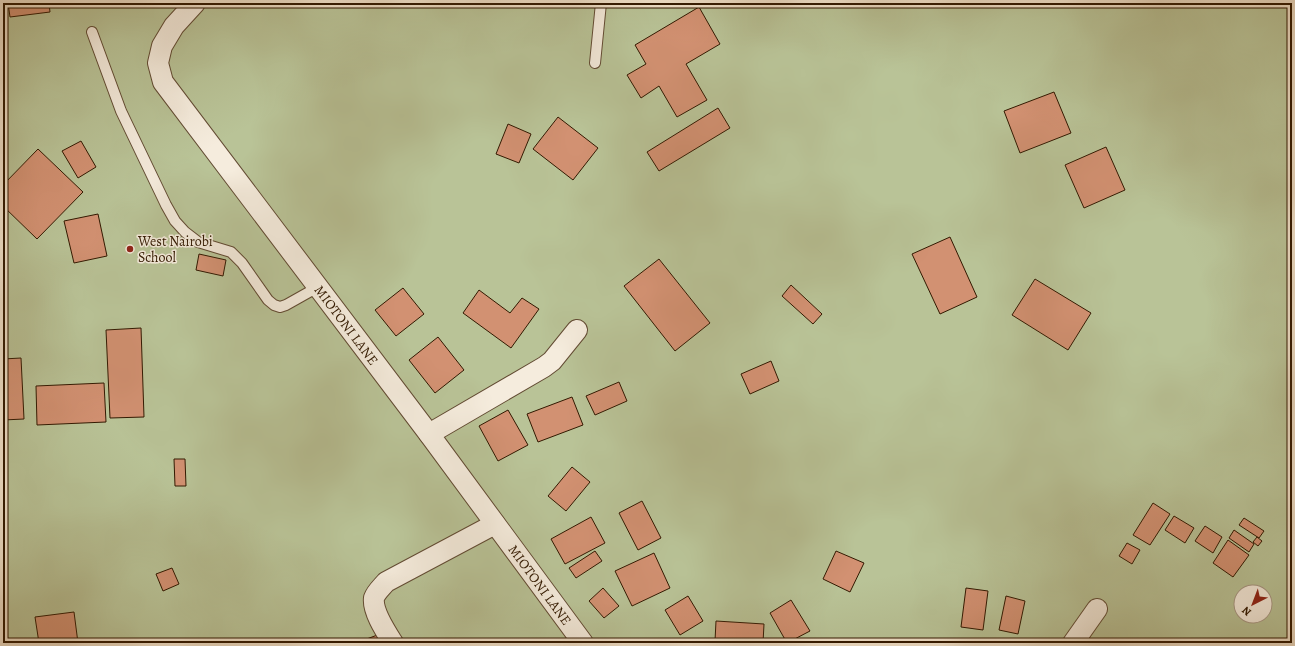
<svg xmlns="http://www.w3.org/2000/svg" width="1295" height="646" viewBox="0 0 1295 646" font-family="Alegreya,serif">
	<rect width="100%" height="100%" fill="#f0e1ca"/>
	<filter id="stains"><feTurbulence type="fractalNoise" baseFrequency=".005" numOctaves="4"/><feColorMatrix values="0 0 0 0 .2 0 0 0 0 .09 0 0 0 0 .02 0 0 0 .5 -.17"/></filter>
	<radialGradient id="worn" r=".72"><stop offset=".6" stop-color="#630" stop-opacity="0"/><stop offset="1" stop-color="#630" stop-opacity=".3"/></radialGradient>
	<path fill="#b9c397" stroke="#766e4c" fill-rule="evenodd" d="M3,3h1289v640h-1289zM1241,592h24v24h-24z"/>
	<g fill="#d29172" stroke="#321901">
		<polygon points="8,3 49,3 50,12 10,17"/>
		<polygon points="699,7 720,44 686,64 707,100 677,117 659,86 641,98 627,75 646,64 635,45"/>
		<polygon points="1054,92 1071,133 1020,153 1004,111"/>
		<polygon points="718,108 730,128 659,171 647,152"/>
		<polygon points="558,117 598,148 573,180 533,149"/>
		<polygon points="508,124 531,134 519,163 496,154"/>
		<polygon points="81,141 96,167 78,178 62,151"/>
		<polygon points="1106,147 1125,190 1084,208 1065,165"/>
		<polygon points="38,149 83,192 37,239 3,206 3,185"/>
		<polygon points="98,214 107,256 74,263 64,221"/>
		<polygon points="950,237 977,297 940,314 912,254"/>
		<polygon points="199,254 226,260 223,276 196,270"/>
		<polygon points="659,259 710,323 675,351 624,286"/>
		<polygon points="1035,279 1091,313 1068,350 1012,315"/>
		<polygon points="791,285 822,314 813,324 782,296"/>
		<polygon points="403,288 424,314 396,336 375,310"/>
		<polygon points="479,290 510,313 522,298 539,309 511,348 463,313"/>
		<polygon points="141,328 144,417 110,418 106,330"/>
		<polygon points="438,337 464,370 435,393 409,360"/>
		<polygon points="21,358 24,419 3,420 3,359"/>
		<polygon points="771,361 779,381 750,394 741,374"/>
		<polygon points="619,382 627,401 595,415 586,396"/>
		<polygon points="104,383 106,422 37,425 36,386"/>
		<polygon points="572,397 583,425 538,442 527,414"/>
		<polygon points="508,410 528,445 498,461 479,426"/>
		<polygon points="174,459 185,459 186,486 175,486"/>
		<polygon points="572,467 590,482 566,511 548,496"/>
		<polygon points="642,501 661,538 638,550 619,513"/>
		<polygon points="1153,503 1170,514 1150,545 1133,535"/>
		<polygon points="1174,516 1194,528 1185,543 1165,530"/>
		<polygon points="591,517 605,543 565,564 551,539"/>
		<polygon points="1244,518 1264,531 1259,538 1239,525"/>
		<polygon points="1205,526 1222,537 1213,553 1195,541"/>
		<polygon points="1234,530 1254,544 1249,552 1229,538"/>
		<polygon points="1257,537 1262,541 1258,546 1253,542"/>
		<polygon points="1228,540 1249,555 1233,577 1213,563"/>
		<polygon points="1127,543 1140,550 1132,564 1119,556"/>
		<polygon points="595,551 602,561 576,578 569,568"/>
		<polygon points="836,551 864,563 850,592 823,579"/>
		<polygon points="654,553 670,588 632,606 615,571"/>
		<polygon points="172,568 179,584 163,591 156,574"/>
		<polygon points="603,588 619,606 604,618 589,601"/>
		<polygon points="966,588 988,591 983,630 961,627"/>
		<polygon points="688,596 703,621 680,635 665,610"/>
		<polygon points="1006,596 1025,601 1018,634 999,630"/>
		<polygon points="791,600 810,631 787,643 770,613"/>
		<polygon points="74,612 78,643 39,643 35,617"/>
		<polygon points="716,621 764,624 763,643 715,641"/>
		<polygon points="380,634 383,643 365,643 364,640"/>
	</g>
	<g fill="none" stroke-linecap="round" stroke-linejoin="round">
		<defs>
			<g id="lane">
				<polyline points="92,32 121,111 166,205 175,221 185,232 198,242 231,252 242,263 268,300 274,305 280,307 286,305 318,287"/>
				<polyline points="595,63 601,3"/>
			</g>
			<g id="street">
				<path id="s1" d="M195,3l-21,23 -12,20 -4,17 5,19 266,352 154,209"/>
				<polyline points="429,434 544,367 552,361 577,330"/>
				<path d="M393,643c-7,-11 -21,-32 -19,-45 2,-6 8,-11 12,-16l109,-58"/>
				<polyline points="1073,643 1097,609"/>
			</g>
		</defs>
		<use href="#lane" stroke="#624b33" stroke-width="12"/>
		<use href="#street" stroke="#624b33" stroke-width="22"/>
		<use href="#lane" stroke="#f5ecdd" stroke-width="10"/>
		<use href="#street" stroke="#f5ecdd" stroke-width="20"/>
	</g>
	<circle fill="#8f2418" stroke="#f5ecdd" stroke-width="1.5" cx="130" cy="249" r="4"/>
	<g text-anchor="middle" stroke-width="3" stroke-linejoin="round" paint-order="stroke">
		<g font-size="14" fill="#321901" stroke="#f5ecdd" text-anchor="start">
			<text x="138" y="246">West Nairobi<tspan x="138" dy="16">School</tspan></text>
		</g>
		<g font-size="14" fill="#321901" stroke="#f5ecdd">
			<text dy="5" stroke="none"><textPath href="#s1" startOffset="396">MIOTONI LANE</textPath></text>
			<text dy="5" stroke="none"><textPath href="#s1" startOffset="720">MIOTONI LANE</textPath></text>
		</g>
	</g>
	<rect width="1295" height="646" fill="none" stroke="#f0e1ca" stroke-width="16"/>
	<rect x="4" y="4" width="1287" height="638" fill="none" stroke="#321901" stroke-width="2"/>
	<rect x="8" y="8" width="1279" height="630" fill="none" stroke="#321901"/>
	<g transform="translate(1253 604) rotate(222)"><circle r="19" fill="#f5ecdd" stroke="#a79885"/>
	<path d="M0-3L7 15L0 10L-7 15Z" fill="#8f2418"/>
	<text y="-6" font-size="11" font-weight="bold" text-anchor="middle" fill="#321901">N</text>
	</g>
	<rect width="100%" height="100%" filter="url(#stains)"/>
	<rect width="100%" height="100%" fill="url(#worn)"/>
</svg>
